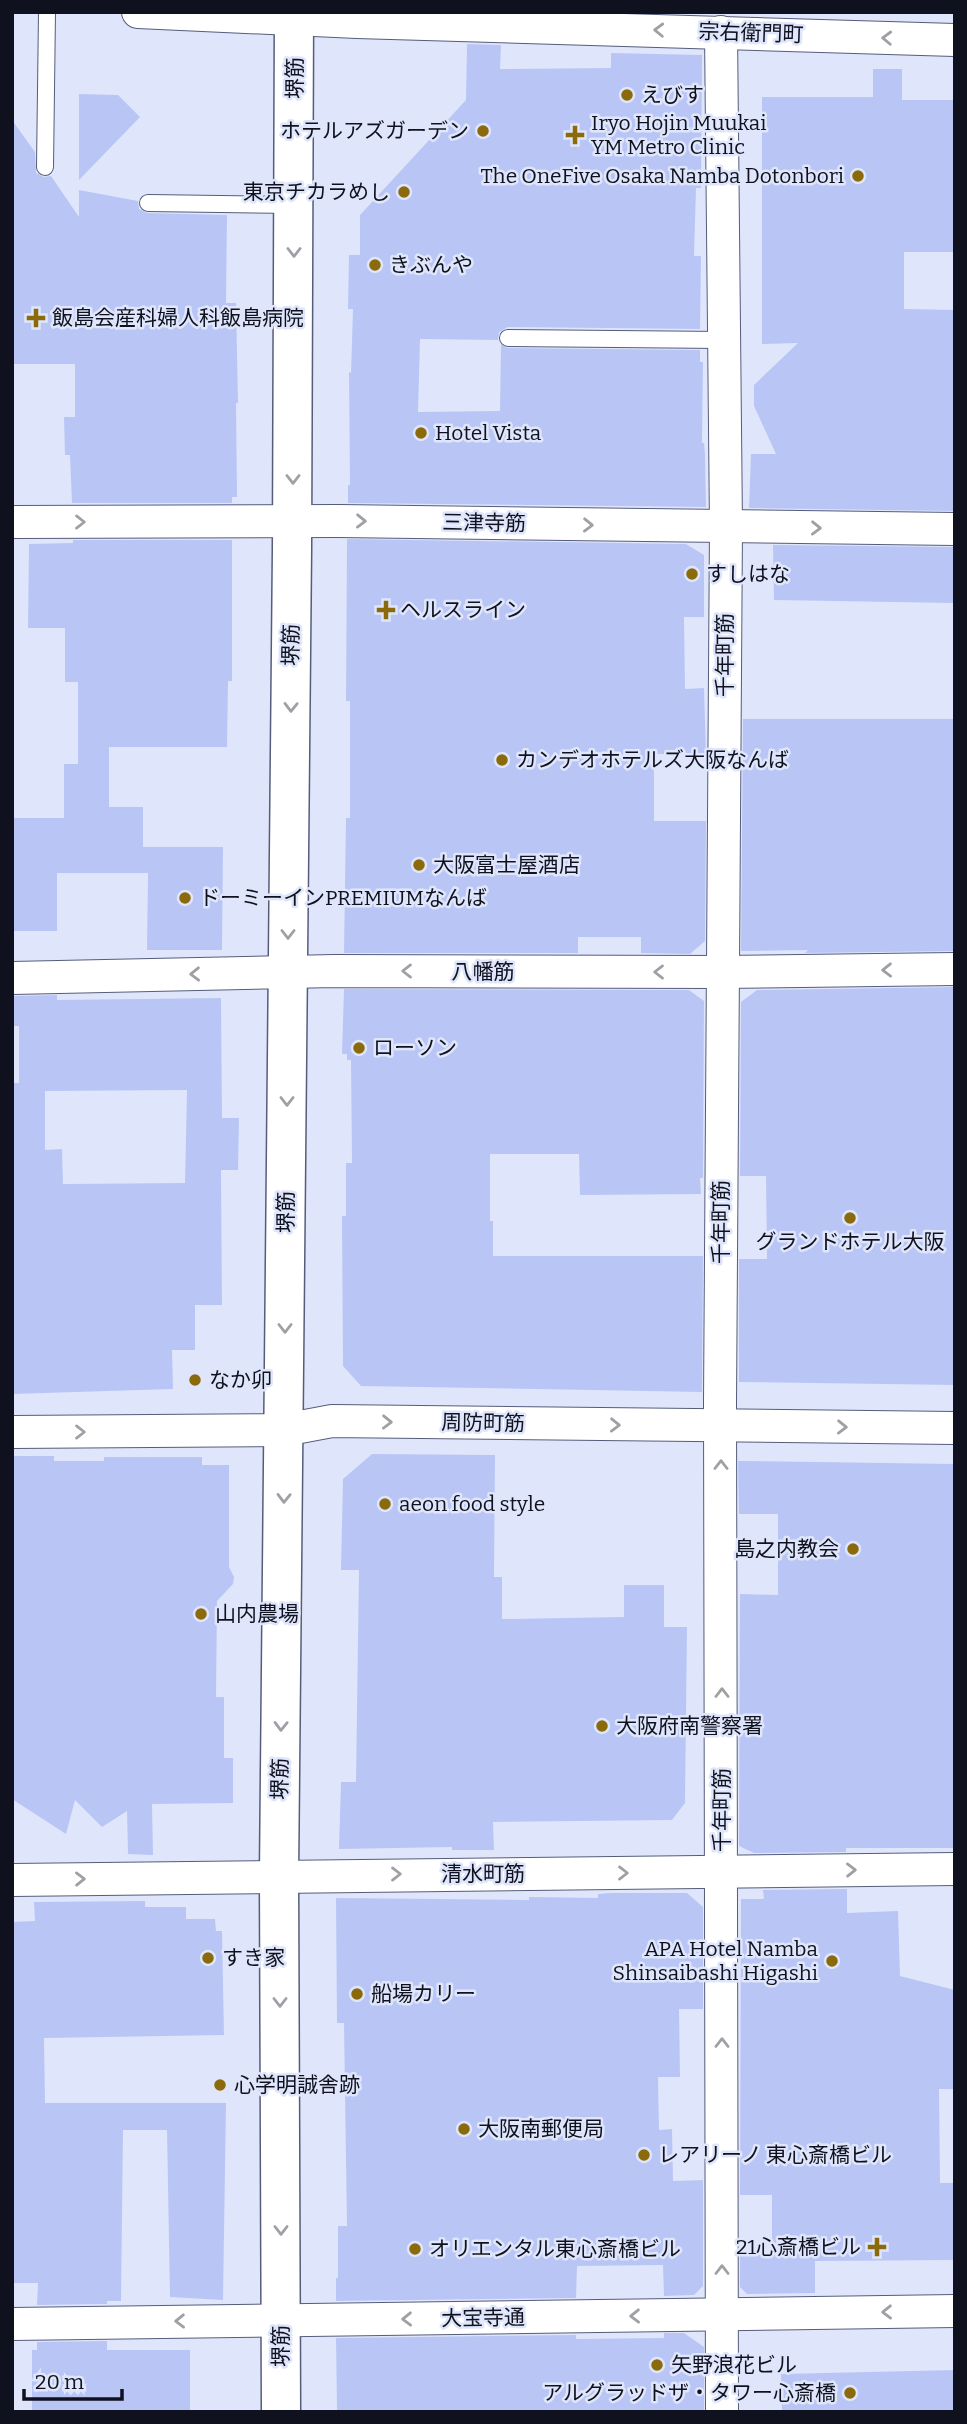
<svg xmlns="http://www.w3.org/2000/svg" width="967" height="2424" viewBox="0 0 967 2424" font-family="Bitter,'Noto Sans JP',serif">
	<rect width="100%" height="100%" fill="#dfe6fb"/>
	<g fill="#b9c6f5" fill-rule="evenodd">
		<polygon points="467,44 501,45 500,69 611,68 611,53 702,55 701,188 696,188 694,256 701,256 700,329 508,327 499,332 498,340 420,339 418,412 500,411 501,345 508,348 700,350 700,362 703,362 702,443 704,443 705,454 706,507 348,503 348,485 350,485 349,372 351,373 353,309 348,309 349,255 360,255 360,215 466,100"/>
		<polygon points="873,69 902,69 902,100 955,100 955,252 904,252 904,309 955,310 955,511 749,508 751,454 776,454 754,406 754,385 798,343 762,344 762,97 873,97"/>
		<polygon points="79,94 118,95 140,117 79,180"/>
		<polygon points="12,120 35,152 36,173 44,177 51,176 79,217 79,190 138,201 139,209 147,213 227,215 226,303 236,303 238,403 236,403 237,497 232,497 232,503 72,503 70,455 65,455 64,417 75,417 75,364 12,364"/>
		<polygon points="347,539 686,544 704,555 704,617 684,617 685,689 704,688 706,754 654,754 654,821 706,821 705,941 690,954 641,953 641,937 578,937 578,953 344,953 346,818 350,818 350,701 346,701"/>
		<polygon points="73,540 232,540 232,681 228,681 227,747 109,747 109,807 143,807 143,847 223,847 222,950 147,950 148,873 57,873 57,931 12,931 12,818 64,818 64,764 78,764 78,682 65,682 65,628 28,628 29,544 73,543"/>
		<polygon points="773,545 955,547 955,603 774,600"/>
		<polygon points="743,719 955,719 955,951 805,953 808,950 741,951"/>
		<polygon points="955,987 955,1385 739,1382 739,1259 767,1259 766,1176 740,1176 741,1002 757,990"/>
		<polygon points="344,989 689,990 704,1001 703,1178 700,1178 701,1194 580,1195 579,1154 490,1154 490,1221 493,1221 493,1256 703,1256 702,1392 361,1386 343,1366 342,1216 346,1216 346,1163 352,1163 351,1060 347,1060 347,1054 342,1054"/>
		<path d="M57,995v5l164,-2 1,120h17l-1,52h-17l1,135h-27v45h-23l1,39 -161,5v-311h7v-57h-7v-30zM187,1090l-2,93 -122,1 -1,-35 -17,1v-59z"/>
		<polygon points="372,1454 495,1455 494,1577 502,1577 502,1619 624,1617 624,1585 664,1585 664,1627 687,1627 685,1803 672,1820 493,1822 494,1850 452,1850 452,1847 339,1849 341,1782 356,1782 359,1570 341,1570 343,1479"/>
		<polygon points="12,1456 54,1456 54,1461 104,1461 104,1457 202,1457 202,1465 229,1465 229,1567 234,1577 233,1584 217,1601 216,1697 224,1697 224,1758 233,1758 233,1803 152,1804 153,1855 128,1854 127,1811 102,1827 75,1800 66,1834 12,1799"/>
		<polygon points="738,1461 955,1464 955,1848 846,1848 846,1852 754,1853 739,1846 740,1594 778,1595 778,1514 739,1514"/>
		<polygon points="847,1889 847,1913 898,1911 900,1976 955,1990 955,2089 939,2089 940,2183 955,2183 955,2260 815,2261 815,2293 747,2294 740,2287 740,2252 772,2252 772,2195 740,2195 741,1899 764,1899 763,1890"/>
		<polygon points="611,1893 687,1893 703,1907 703,2009 679,2009 680,2077 658,2077 659,2130 672,2129 673,2181 703,2180 703,2286 694,2295 664,2296 663,2265 577,2266 576,2298 336,2301 336,2278 338,2278 338,2226 347,2226 344,2023 337,2023 336,1898 529,1900 529,1897 598,1898 598,1894"/>
		<polygon points="145,1901 145,1907 186,1907 186,1919 215,1919 216,1931 222,1931 224,2035 44,2038 45,2103 226,2103 223,2300 170,2297 167,2130 123,2130 121,2301 107,2301 107,2304 37,2305 38,2283 12,2283 12,1922 35,1921 34,1902"/>
		<polygon points="664,2333 684,2333 704,2347 704,2412 337,2410 336,2338 576,2335 576,2339 664,2338"/>
		<polygon points="107,2341 107,2350 190,2350 190,2412 32,2412 32,2350 37,2350 37,2342"/>
		<polygon points="955,2370 955,2412 782,2412 781,2374"/>
	</g>
	<g fill="none" stroke-linecap="round" stroke-linejoin="round">
		<defs>
			<g id="service">
				<polyline points="45,167 47,12"/>
				<polyline points="148,203 294,205"/>
				<polyline points="508,338 722,340"/>
			</g>
			<g id="minor">
				<polyline points="138,12 357,22 955,40"/>
				<polyline points="721,32 726,526 720,1402 722,2412"/>
				<polyline points="12,522 339,521 955,529"/>
				<polyline points="12,978 334,971 722,972 955,969"/>
				<polyline points="12,1432 284,1430 332,1421 955,1428"/>
				<polyline points="12,1880 955,1869"/>
				<polyline points="12,2324 955,2311"/>
			</g>
			<polyline id="secondary" points="281,2412 279,1875 292,549 294,12"/>
		</defs>
		<use href="#service" stroke="#555d7b" stroke-width="18"/>
		<use href="#minor" stroke="#555d7b" stroke-width="34"/>
		<use href="#secondary" stroke="#555d7b" stroke-width="41"/>
		<use href="#service" stroke="#fff" stroke-width="16"/>
		<use href="#minor" stroke="#fff" stroke-width="32"/>
		<use href="#secondary" stroke="#fff" stroke-width="38"/>
	</g>
	<defs><path id="oneway-chevron" d="M-2-3.5L2.5 0L-2 3.5" fill="none" stroke-width="1.6" stroke-linecap="round" stroke-linejoin="round" transform="scale(1.75)"/></defs>
	<g stroke="#9fa0a5">
		<use href="#oneway-chevron" transform="translate(659 30) rotate(-178)"/>
		<use href="#oneway-chevron" transform="translate(887 38) rotate(-178)"/>
		<use href="#oneway-chevron" transform="translate(294 252) rotate(90)"/>
		<use href="#oneway-chevron" transform="translate(293 479) rotate(90)"/>
		<use href="#oneway-chevron" transform="translate(361 521) rotate(1)"/>
		<use href="#oneway-chevron" transform="translate(80 522)"/>
		<use href="#oneway-chevron" transform="translate(588 525) rotate(1)"/>
		<use href="#oneway-chevron" transform="translate(816 528) rotate(1)"/>
		<use href="#oneway-chevron" transform="translate(291 707) rotate(91)"/>
		<use href="#oneway-chevron" transform="translate(288 934) rotate(90)"/>
		<use href="#oneway-chevron" transform="translate(887 970) rotate(179)"/>
		<use href="#oneway-chevron" transform="translate(407 971) rotate(-180)"/>
		<use href="#oneway-chevron" transform="translate(659 972) rotate(-180)"/>
		<use href="#oneway-chevron" transform="translate(195 974) rotate(179)"/>
		<use href="#oneway-chevron" transform="translate(287 1101) rotate(90)"/>
		<use href="#oneway-chevron" transform="translate(285 1328) rotate(90)"/>
		<use href="#oneway-chevron" transform="translate(387 1422) rotate(1)"/>
		<use href="#oneway-chevron" transform="translate(615 1425) rotate(1)"/>
		<use href="#oneway-chevron" transform="translate(842 1427) rotate(1)"/>
		<use href="#oneway-chevron" transform="translate(80 1432)"/>
		<use href="#oneway-chevron" transform="translate(721 1465) rotate(-90)"/>
		<use href="#oneway-chevron" transform="translate(284 1498) rotate(91)"/>
		<use href="#oneway-chevron" transform="translate(722 1693) rotate(-90)"/>
		<use href="#oneway-chevron" transform="translate(281 1726) rotate(91)"/>
		<use href="#oneway-chevron" transform="translate(851 1870) rotate(-1)"/>
		<use href="#oneway-chevron" transform="translate(623 1873)"/>
		<use href="#oneway-chevron" transform="translate(396 1874)"/>
		<use href="#oneway-chevron" transform="translate(80 1879) rotate(-1)"/>
		<use href="#oneway-chevron" transform="translate(280 2002) rotate(90)"/>
		<use href="#oneway-chevron" transform="translate(722 2043) rotate(-90)"/>
		<use href="#oneway-chevron" transform="translate(281 2230) rotate(90)"/>
		<use href="#oneway-chevron" transform="translate(722 2270) rotate(-90)"/>
		<use href="#oneway-chevron" transform="translate(887 2312) rotate(179)"/>
		<use href="#oneway-chevron" transform="translate(635 2316) rotate(179)"/>
		<use href="#oneway-chevron" transform="translate(407 2319) rotate(179)"/>
		<use href="#oneway-chevron" transform="translate(180 2321) rotate(179)"/>
	</g>
	<g fill="#8b6a0b" stroke="#dfe6fb" stroke-width="2.5">
		<circle cx="627" cy="95" r="7"/>
		<circle cx="483" cy="131" r="7"/>
		<path d="M571.5 124.5h7v7h7v7h-7v7h-7v-7h-7v-7h7z"/>
		<circle cx="858" cy="176" r="7"/>
		<circle cx="404" cy="192" r="7"/>
		<circle cx="375" cy="265" r="7"/>
		<path d="M32.5 307.5h7v7h7v7h-7v7h-7v-7h-7v-7h7z"/>
		<circle cx="421" cy="433" r="7"/>
		<circle cx="692" cy="574" r="7"/>
		<path d="M382.5 599.5h7v7h7v7h-7v7h-7v-7h-7v-7h7z"/>
		<circle cx="502" cy="760" r="7"/>
		<circle cx="419" cy="865" r="7"/>
		<circle cx="185" cy="898" r="7"/>
		<circle cx="359" cy="1048" r="7"/>
		<circle cx="850" cy="1218" r="7"/>
		<circle cx="195" cy="1380" r="7"/>
		<circle cx="385" cy="1504" r="7"/>
		<circle cx="853" cy="1549" r="7"/>
		<circle cx="201" cy="1614" r="7"/>
		<circle cx="602" cy="1726" r="7"/>
		<circle cx="208" cy="1958" r="7"/>
		<circle cx="832" cy="1961" r="7"/>
		<circle cx="357" cy="1994" r="7"/>
		<circle cx="220" cy="2085" r="7"/>
		<circle cx="464" cy="2129" r="7"/>
		<circle cx="644" cy="2155" r="7"/>
		<path d="M873.5 2236.5h7v7h7v7h-7v7h-7v-7h-7v-7h7z"/>
		<circle cx="415" cy="2249" r="7"/>
		<circle cx="657" cy="2365" r="7"/>
		<circle cx="850" cy="2393" r="7"/>
	</g>
	<g text-anchor="middle" stroke-width="5" stroke-linejoin="round" paint-order="stroke">
		<g font-size="21" fill="#0f121e" stroke="#dfe6fb">
			<text transform="translate(751 33) rotate(2)" y="7">宗右衛門町</text>
			<text transform="translate(295 78) rotate(-90)" y="7">堺筋</text>
			<text transform="translate(484 523) rotate(1)" y="7">三津寺筋</text>
			<text transform="translate(291 645) rotate(-89)" y="7">堺筋</text>
			<text transform="translate(725 655) rotate(-90)" y="7">千年町筋</text>
			<text x="483" y="979">八幡筋</text>
			<text transform="translate(286 1212) rotate(-90)" y="7">堺筋</text>
			<text transform="translate(721 1222) rotate(-90)" y="7">千年町筋</text>
			<text transform="translate(483 1423) rotate(1)" y="7">周防町筋</text>
			<text transform="translate(280 1779) rotate(-89)" y="7">堺筋</text>
			<text transform="translate(722 1810) rotate(-90)" y="7">千年町筋</text>
			<text x="483" y="1881">清水町筋</text>
			<text transform="translate(483 2318) rotate(-1)" y="7">大宝寺通</text>
			<text transform="translate(281 2346) rotate(-90)" y="7">堺筋</text>
		</g>
		<g font-size="21" fill="#0f121e" stroke="#dfe6fb" text-anchor="start">
			<text x="641" y="102">えびす</text>
			<text x="591" y="130">Iryo Hojin Muukai<tspan x="591" dy="24">YM Metro Clinic</tspan></text>
			<text x="469" y="138" text-anchor="end">ホテルアズガーデン</text>
			<text x="844" y="183" text-anchor="end">The OneFive Osaka Namba Dotonbori</text>
			<text x="390" y="199" text-anchor="end">東京チカラめし</text>
			<text x="389" y="272">きぶんや</text>
			<text x="52" y="325">飯島会産科婦人科飯島病院</text>
			<text x="435" y="440">Hotel Vista</text>
			<text x="706" y="581">すしはな</text>
			<text x="400" y="617">ヘルスライン</text>
			<text x="516" y="767">カンデオホテルズ大阪なんば</text>
			<text x="433" y="872">大阪富士屋酒店</text>
			<text x="199" y="905">ドーミーインPREMIUMなんば</text>
			<text x="373" y="1055">ローソン</text>
			<text x="850" y="1249" text-anchor="middle">グランドホテル大阪</text>
			<text x="209" y="1387">なか卯</text>
			<text x="399" y="1511">aeon food style</text>
			<text x="839" y="1556" text-anchor="end">島之内教会</text>
			<text x="215" y="1621">山内農場</text>
			<text x="616" y="1733">大阪府南警察署</text>
			<text x="818" y="1956" text-anchor="end">APA Hotel Namba<tspan x="818" dy="24">Shinsaibashi Higashi</tspan></text>
			<text x="222" y="1965">すき家</text>
			<text x="371" y="2001">船場カリー</text>
			<text x="234" y="2092">心学明誠舎跡</text>
			<text x="478" y="2136">大阪南郵便局</text>
			<text x="658" y="2162">レアリーノ 東心斎橋ビル</text>
			<text x="861" y="2254" text-anchor="end">21心斎橋ビル</text>
			<text x="429" y="2256">オリエンタル東心斎橋ビル</text>
			<text x="671" y="2372">矢野浪花ビル</text>
			<text x="836" y="2400" text-anchor="end">アルグラッドザ・タワー心斎橋</text>
		</g>
	</g>
	<rect width="967" height="2424" fill="none" stroke="#0f121e" stroke-width="28"/>
	<path d="M24 2389v10h98v-10" fill="none" stroke="#0f121e" stroke-width="3.5"/>
	<text x="35" y="2389" font-size="21" fill="#0f121e" stroke="#dfe6fb" stroke-width="5" paint-order="stroke">20 m</text>
</svg>
